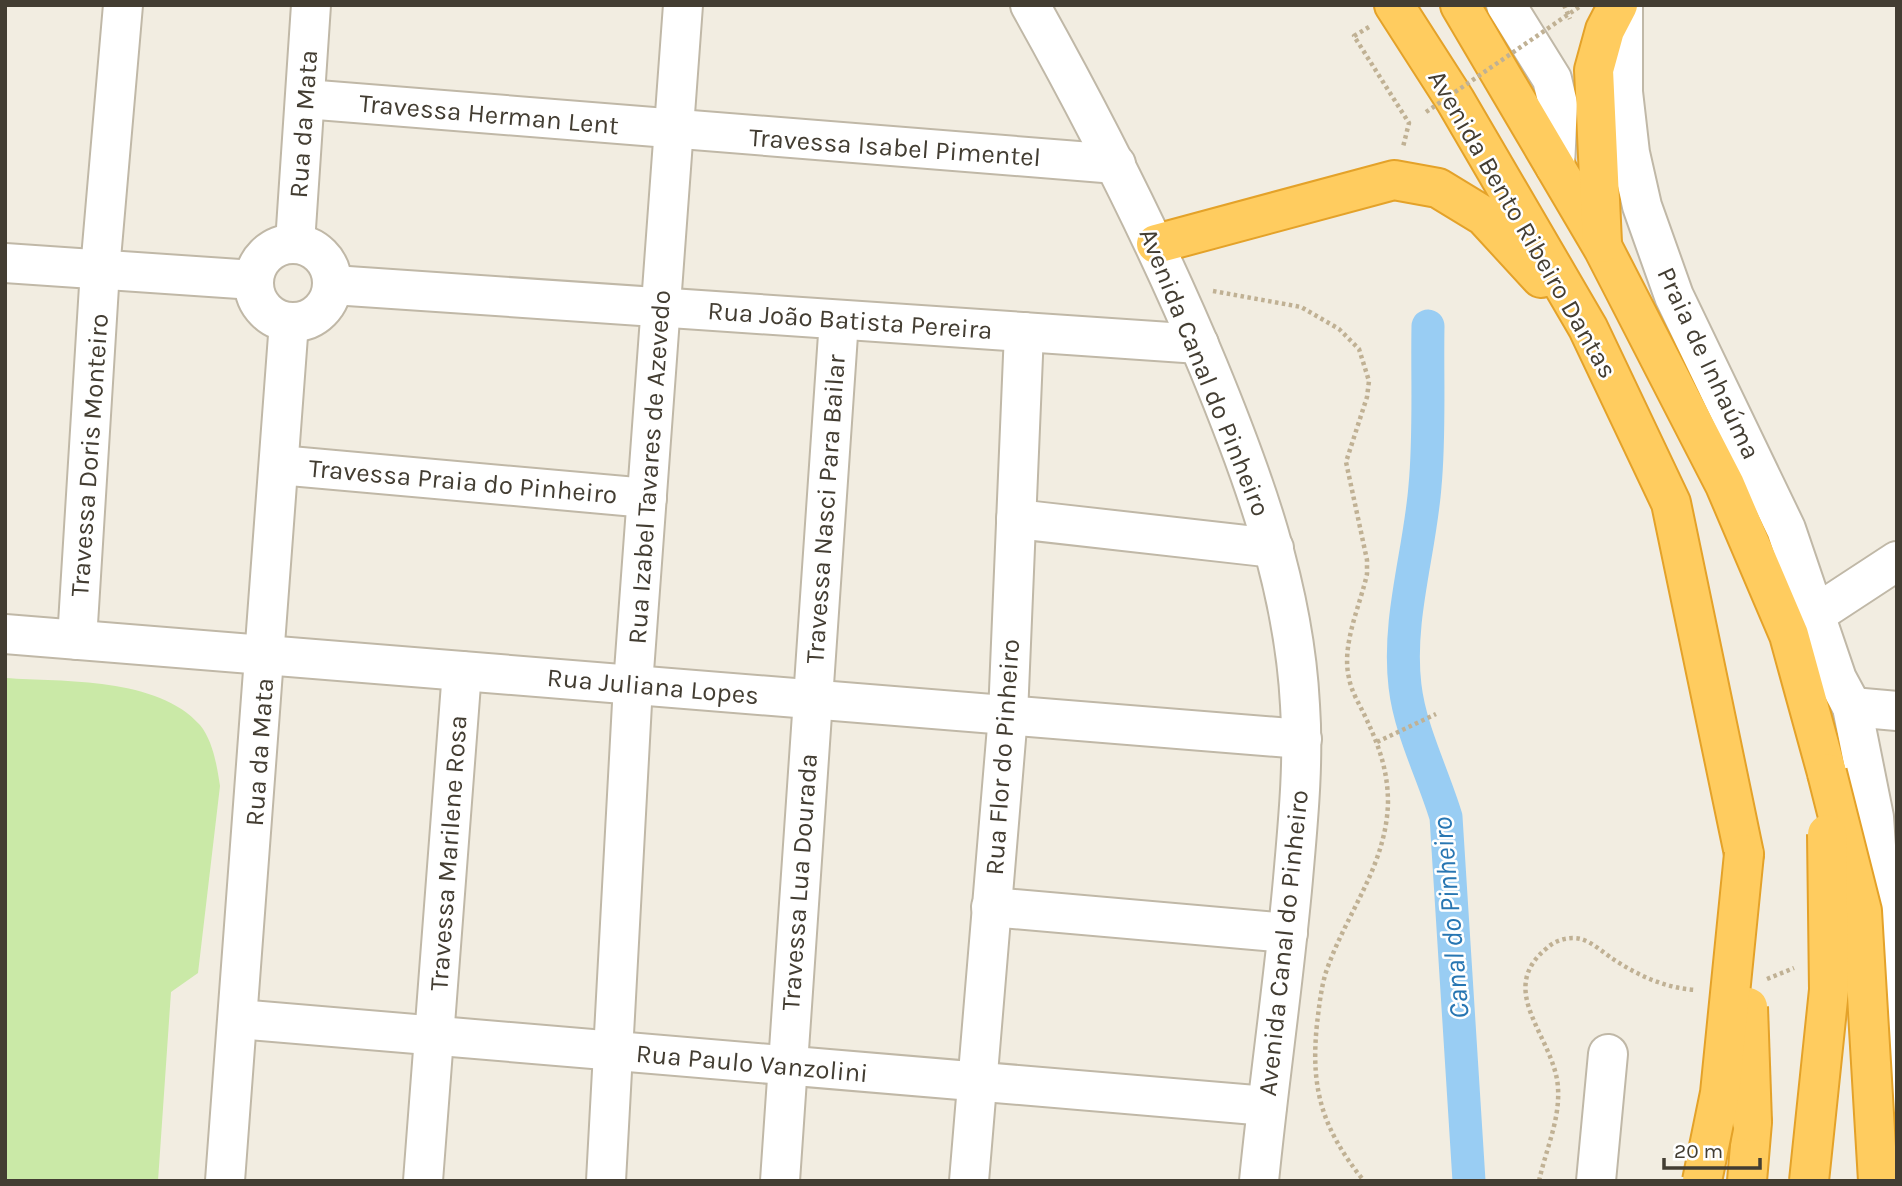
<svg xmlns="http://www.w3.org/2000/svg" width="1902" height="1186" viewBox="0 0 1902 1186" font-family="Karla,sans-serif">
	<rect width="100%" height="100%" fill="#f2ede1"/>
	<path fill="#cae9a7" d="M5,678c59,4 153,-1 195,47 13,16 17,41 20,61l-22,187 -27,19 -13,189h-153z"/>
	<g fill="none" stroke-linecap="round" stroke-linejoin="round">
		<path stroke="#99cdf3" stroke-width="33" d="M1428,326c-1,53 2,107 -3,160 -5,66 -28,133 -20,200 5,44 28,88 41,131l23,364"/>
		<defs>
			<g id="minor">
				<path d="M1030,5c66,118 126,236 178,361 45,109 86,221 92,339 4,58 -2,117 -7,174 -9,101 -24,201 -34,302"/>
				<polyline points="1506,5 1552,79 1558,104 1555,166"/>
				<polyline points="1623,5 1623,92 1630,153 1642,206 1674,296 1786,529 1837,679 1852,707 1874,817 1897,1151"/>
				<polyline points="305,99 1116,164"/>
				<polyline points="295,243 311,5"/>
				<circle cx="293" cy="283" r="39"/>
				<polyline points="5,263 254,280"/>
				<polyline points="333,285 1199,344"/>
				<polyline points="279,465 647,498"/>
				<polyline points="1016,519 1274,548"/>
				<polyline points="1813,616 1897,561"/>
				<polyline points="5,634 1302,739"/>
				<polyline points="77,640 100,270 123,5"/>
				<polyline points="1852,707 1897,711"/>
				<polyline points="991,907 1288,933"/>
				<polyline points="238,1019 1267,1106"/>
				<polyline points="225,1181 289,322"/>
				<polyline points="423,1181 462,671"/>
				<polyline points="606,1181 633,685 683,5"/>
				<polyline points="780,1181 839,320"/>
				<polyline points="969,1181 1008,715 1024,332"/>
				<polyline points="1596,1181 1608,1054"/>
			</g>
			<g id="highway">
				<polyline points="1394,5 1455,100 1588,328 1671,503 1744,854"/>
				<polyline points="1460,5 1603,248 1725,485 1789,635 1827,773"/>
				<polyline points="1602,243 1594,70 1605,30 1618,5"/>
				<polyline points="1156,244 1394,180 1438,188 1484,216 1541,278"/>
				<polyline points="1747,1181 1752,1122"/>
			</g>
		</defs>
		<use href="#minor" stroke="#c0b8a7" stroke-width="42"/>
		<use href="#highway" stroke="#e4a229" stroke-width="42"/>
		<g stroke="#c0b194" stroke-width="4.5" stroke-dasharray="3.5 3.5" stroke-linecap="butt">
			<polyline points="1564,5 1570,19"/>
			<polyline points="1369,27 1354,36 1409,123 1403,147"/>
			<path d="M1213,291l88,16 38,22 20,20 10,32 -2,16 -21,65 21,98v14c-7,32 -26,71 -18,104 2,12 9,24 14,34 15,31 25,57 25,91 -2,64 -42,110 -62,169 -5,16 -7,35 -9,52 -7,66 6,106 47,157"/>
			<polyline points="1377,742 1436,714"/>
			<polyline points="1767,979 1794,968"/>
			<path d="M1539,1181c7,-32 21,-61 19,-93 -3,-51 -64,-97 -11,-140 8,-8 23,-12 34,-9 11,3 23,14 32,20 26,17 52,29 83,31"/>
		</g>
		<use href="#minor" stroke="#fff" stroke-width="38"/>
		<use href="#highway" stroke="#ffcc5f" stroke-width="38"/>
		<defs>
			<g id="highway-bridge">
				<polyline points="1827,773 1862,911 1878,1181"/>
				<polyline points="1748,1007 1752,1122"/>
				<polyline points="1702,1181 1720,1093 1744,854"/>
				<polyline points="1809,1181 1829,990 1827,834"/>
			</g>
		</defs>
		<use href="#highway-bridge" stroke="#e4a229" stroke-width="42" stroke-linecap="butt"/>
		<polyline stroke="#c0b194" stroke-width="4.5" stroke-dasharray="3.5 3.5" stroke-linecap="butt" points="1426,112 1582,5"/>
		<use href="#highway-bridge" stroke="#ffcc5f" stroke-width="38"/>
	</g>
	<g text-anchor="middle" stroke-width="5" stroke-linejoin="round" paint-order="stroke">
		<g font-size="26" fill="#433d32" stroke="#fff">
			<text transform="translate(489 114) rotate(5)" y="9">Travessa Herman Lent</text>
			<text transform="translate(303 124) rotate(-86)" y="9">Rua da Mata</text>
			<text transform="translate(895 147) rotate(4)" y="9">Travessa Isabel Pimentel</text>
			<text transform="translate(1523 224) rotate(60)" y="9">Avenida Bento Ribeiro Dantas</text>
			<text transform="translate(850 320) rotate(4)" y="9">Rua João Batista Pereira</text>
			<text transform="translate(1709 363) rotate(65)" y="9">Praia de Inhaúma</text>
			<text transform="translate(1205 372) rotate(68)" y="9">Avenida Canal do Pinheiro</text>
			<text transform="translate(89 455) rotate(-86)" y="9">Travessa Doris Monteiro</text>
			<text transform="translate(649 467) rotate(-86)" y="9">Rua Izabel Tavares de Azevedo</text>
			<text transform="translate(463 481) rotate(5)" y="9">Travessa Praia do Pinheiro</text>
			<text transform="translate(825 509) rotate(-86)" y="9">Travessa Nasci Para Bailar</text>
			<text transform="translate(653 686) rotate(5)" y="9">Rua Juliana Lopes</text>
			<text transform="translate(259 752) rotate(-86)" y="9">Rua da Mata</text>
			<text transform="translate(1002 757) rotate(-86)" y="9">Rua Flor do Pinheiro</text>
			<text transform="translate(448 853) rotate(-86)" y="9">Travessa Marilene Rosa</text>
			<text transform="translate(799 882) rotate(-86)" y="9">Travessa Lua Dourada</text>
			<text transform="translate(1283 943) rotate(-84)" y="9">Avenida Canal do Pinheiro</text>
			<text transform="translate(752 1063) rotate(5)" y="9">Rua Paulo Vanzolini</text>
		</g>
		<g font-size="28" font-style="italic" fill="#2876b2" stroke="#fff">
			<text transform="translate(1450 918) rotate(-95)" y="10">Canal do Pinheiro</text>
		</g>
	</g>
	<rect width="1902" height="1186" fill="none" stroke="#433d32" stroke-width="14"/>
	<path d="M1664 1158v10h96v-10" fill="none" stroke="#433d32" stroke-width="3.5"/>
	<text x="1674" y="1158" font-size="21" fill="#433d32" stroke="#ffffff" stroke-width="5" paint-order="stroke">20 m</text>
</svg>
